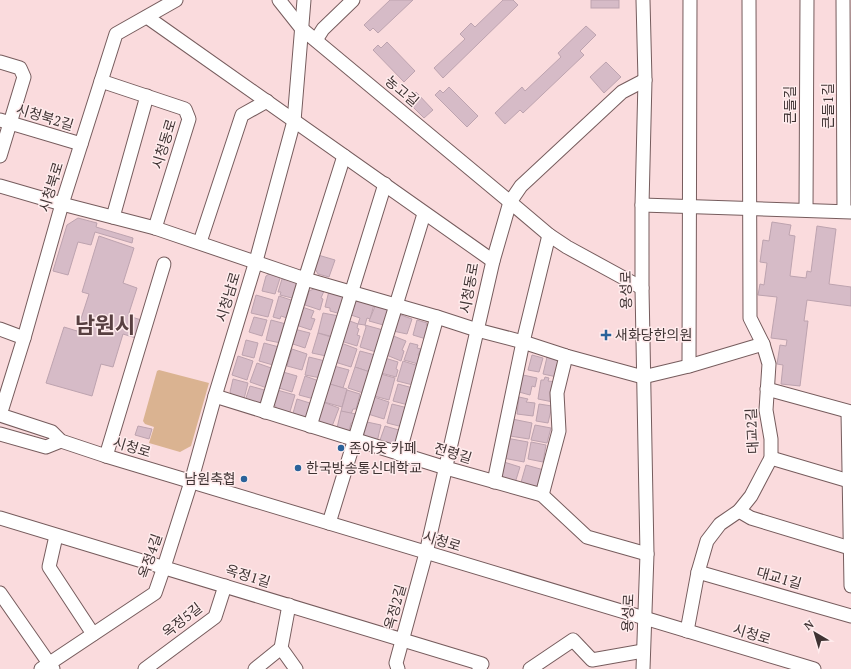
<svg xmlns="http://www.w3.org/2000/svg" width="851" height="669" viewBox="0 0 851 669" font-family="'PT Serif','Noto Sans KR',serif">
	<rect width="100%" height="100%" fill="#fadbdd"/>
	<polygon fill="#dab391" points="159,370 209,383 191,446 180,452 149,443 154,427 145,424 143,421 157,371"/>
	<g fill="#d6bbc7" stroke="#bda3af">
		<polygon points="390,0 413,0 378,33 373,28 370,31 364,25"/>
		<polygon points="503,0 513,0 518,5 443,78 434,68 465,39 460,34 471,23 475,27"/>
		<rect x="591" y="0" width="28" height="8"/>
		<polygon points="586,26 596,35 580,51 584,55 523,113 520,110 505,124 495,113 522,87 525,91 561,57 558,53"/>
		<polygon points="387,42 415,71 404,82 373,50 378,45 381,48"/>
		<polygon points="606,62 621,77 604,93 590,77"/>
		<polygon points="449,87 478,116 467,127 435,95 440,90 443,93"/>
		<polygon points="416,92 433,110 424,118 407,101"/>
		<polygon points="78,218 97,223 96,227 133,238 132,243 95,232 91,245 78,242 68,275 53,271 67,225"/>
		<polygon points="772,222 791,225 789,235 795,236 790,276 806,278 807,271 811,272 817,226 836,229 829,284 851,287 851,306 807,300 804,321 808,321 800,386 781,384 783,365 777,364 780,345 786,346 787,340 771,338 777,297 758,295 760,284 764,285 767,263 760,262 763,240 769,241"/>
		<polygon points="99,236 134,248 123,283 137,288 128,316 145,321 139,339 123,334 113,367 101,364 92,396 46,383 64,327 77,331 89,294 82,292"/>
		<polygon points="318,255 335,260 329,277 318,274 314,267"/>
		<polygon points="272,272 281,275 275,294 262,291 266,276"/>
		<polygon points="286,277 296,280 300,285 296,299 280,295 281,292 278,292 282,279 285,280"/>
		<polygon points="316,288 324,291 321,298 323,299 320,310 305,305 309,291"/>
		<polygon points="329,291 347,296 341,314 330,311 330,308 325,307"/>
		<polygon points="256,295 273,300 268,317 251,313"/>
		<polygon points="279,296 297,302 287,318 281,316 280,319 273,317"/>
		<polygon points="362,298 375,301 370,319 367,318 365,325 358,324 360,318 351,315 355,302"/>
		<polygon points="376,304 387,308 390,314 387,326 369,321"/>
		<polygon points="302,307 314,311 311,318 315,319 311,330 296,325"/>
		<polygon points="323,313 339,316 334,337 318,333"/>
		<polygon points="401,315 412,319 407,334 393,331 396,319"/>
		<polygon points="254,317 267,320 262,336 249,332"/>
		<polygon points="271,320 286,324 281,343 266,340"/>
		<polygon points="347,320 358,324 357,328 359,329 357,335 360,336 357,346 341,341"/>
		<polygon points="417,320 427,323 426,325 430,326 426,339 413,335"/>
		<polygon points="365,325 383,330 376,352 360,347 366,327"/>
		<polygon points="294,329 310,333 305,348 290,343"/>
		<polygon points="318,333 331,337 326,356 312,353"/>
		<polygon points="391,335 406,341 402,350 404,351 401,361 384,354"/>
		<polygon points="246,340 258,343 254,358 242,355"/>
		<polygon points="264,343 279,347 273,365 259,361"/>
		<polygon points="341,343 357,349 351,367 335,362"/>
		<polygon points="410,343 418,345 417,348 421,349 418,355 420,356 418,364 404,360"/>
		<polygon points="292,349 307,354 302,370 287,366"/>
		<polygon points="360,351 375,355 370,372 355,367"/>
		<polygon points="532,355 543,358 539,372 528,370"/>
		<polygon points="238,356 253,361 247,380 232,375"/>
		<polygon points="309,357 325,361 321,378 305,375"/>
		<polygon points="547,357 557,360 560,365 557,377 543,374"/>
		<polygon points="385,358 398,362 396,369 398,370 396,377 381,373"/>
		<polygon points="403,361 419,366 413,385 397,381"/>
		<polygon points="257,363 274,369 267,388 250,382"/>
		<polygon points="334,366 349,370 343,388 329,384"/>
		<polygon points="355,367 370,372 363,393 348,388"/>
		<polygon points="283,372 297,376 292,392 279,388"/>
		<polygon points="381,374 395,378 389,400 374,396"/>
		<polygon points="523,375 537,378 535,387 532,386 530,395 519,392"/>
		<polygon points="305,376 319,381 314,399 299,395"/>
		<polygon points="545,377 549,378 548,381 557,382 553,402 538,399 541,380 544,380"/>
		<polygon points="233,379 248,383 244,399 234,397 230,392"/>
		<polygon points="330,384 347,389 342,407 324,402"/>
		<polygon points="398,384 413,388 408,405 393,401"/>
		<polygon points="250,386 268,391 265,401 258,405 245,401"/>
		<polygon points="277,390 295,395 289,415 279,412 273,402"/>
		<polygon points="347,390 360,394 356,409 353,409 351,414 341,411"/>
		<polygon points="374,397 389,402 384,419 368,414"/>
		<polygon points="519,397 528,399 526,402 535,403 533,416 517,414"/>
		<polygon points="297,399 313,404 308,421 292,417"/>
		<polygon points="323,402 339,408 331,429 320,425 317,418"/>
		<polygon points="392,404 408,408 403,427 387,423"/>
		<polygon points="539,404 552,406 548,423 536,421"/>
		<polygon points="341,411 356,414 354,423 351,423 349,431 337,428"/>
		<polygon points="512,419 532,423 529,439 510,436"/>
		<polygon points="367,422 381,425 377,442 367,439 364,434"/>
		<polygon points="535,425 551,428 547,443 531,440"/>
		<polygon points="138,426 152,429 149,439 135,435"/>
		<polygon points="385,426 402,431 398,442 391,446 379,443"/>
		<polygon points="506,438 528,442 524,462 503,458"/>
		<polygon points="531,442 546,445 543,462 528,459"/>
		<polygon points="504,462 520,467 515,483 505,480 501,473"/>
		<polygon points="526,465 544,470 540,485 530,489 520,486"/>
	</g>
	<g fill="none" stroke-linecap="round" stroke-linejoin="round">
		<defs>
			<g id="minor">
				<polyline points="176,0 116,34 62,204 24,338 0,415 52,432 61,441 106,456 814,669"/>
				<polyline points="279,0 302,29 510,202 521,186 622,92 645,80"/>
				<polyline points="843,0 844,211"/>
				<polyline points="147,17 493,261"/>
				<polyline points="316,40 323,29 353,0"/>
				<polyline points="0,62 20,68 24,77 0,156"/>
				<polyline points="101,81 185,109 189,119 155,228"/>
				<polyline points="0,120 81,144"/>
				<polyline points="0,186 62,204 155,228 305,279 437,317 477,330 523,342 566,356 643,377 689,366 763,344"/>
				<polyline points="642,205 851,212"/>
				<polyline points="806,210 807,0"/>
				<polyline points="113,217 147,96"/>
				<polyline points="200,242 242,115 267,101"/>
				<polyline points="0,329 24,338"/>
				<polyline points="689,366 690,0"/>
				<polyline points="767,389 851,412"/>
				<polyline points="215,396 446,468 542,495 587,537 647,554"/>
				<polyline points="265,412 305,279 344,156"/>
				<polyline points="848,412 851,586"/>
				<polyline points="310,426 385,184"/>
				<polyline points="0,434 46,447 61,441"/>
				<polyline points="399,454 437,317"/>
				<polyline points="106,456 164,264"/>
				<polyline points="771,458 849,481"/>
				<polyline points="494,482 523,342 549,235"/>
				<polyline points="542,495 559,431 557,393 566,356"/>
				<polyline points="739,511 751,518 850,548"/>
				<polyline points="0,518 482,664 479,669"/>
				<polyline points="329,523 424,214"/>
				<polyline points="56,536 49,567 93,634"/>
				<polyline points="698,572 851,616"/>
				<polyline points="0,593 53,669"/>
				<polyline points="289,605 281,648 296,669"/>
				<polyline points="687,631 698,572 707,541 720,524 739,511 751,496 771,458 771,439 766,410 769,364 763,344 750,318 749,0"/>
				<polyline points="41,669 155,593 164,567 191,482 215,396 256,261 294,121 304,0"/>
				<polyline points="145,669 215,617 225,586"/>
				<polyline points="255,669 281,648"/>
				<polyline points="398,669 396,663 426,553 493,261 510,202 549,235 567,247 642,288"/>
				<polyline points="530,669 573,640 592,660 643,651"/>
				<polyline points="643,669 647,554 642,288 642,205 645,80 643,0"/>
			</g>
		</defs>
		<use href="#minor" stroke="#765c5d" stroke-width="15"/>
		<use href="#minor" stroke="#fff" stroke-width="13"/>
	</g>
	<g fill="#2a629a" stroke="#ffeced" stroke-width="1.5">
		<path d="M604 329h4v4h4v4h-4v4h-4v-4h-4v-4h4z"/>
		<circle cx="341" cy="448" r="4"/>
		<circle cx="298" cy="468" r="4"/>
		<circle cx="244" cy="479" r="4"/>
	</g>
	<g text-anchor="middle" stroke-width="3" stroke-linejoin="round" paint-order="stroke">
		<g font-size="14" fill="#3f3333" stroke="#ffeced">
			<text transform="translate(402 91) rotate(40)" y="5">농고길</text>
			<text transform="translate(790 105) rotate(-90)" y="5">큰들길</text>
			<text transform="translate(828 106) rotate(-90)" y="5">큰들1길</text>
			<text transform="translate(45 117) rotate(17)" y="5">시청북2길</text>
			<text transform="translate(164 144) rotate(-73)" y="5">시청동로</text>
			<text transform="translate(51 187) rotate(-73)" y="5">시청북로</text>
			<text transform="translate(469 288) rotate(-80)" y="5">시청동로</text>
			<text transform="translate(626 290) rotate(-91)" y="5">용성로</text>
			<text transform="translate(228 297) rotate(-73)" y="5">시청남로</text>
			<text transform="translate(752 431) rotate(-93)" y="5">대교2길</text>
			<text transform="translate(132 447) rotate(17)" y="5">시청로</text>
			<text transform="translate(453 453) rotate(17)" y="5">전령길</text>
			<text transform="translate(442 541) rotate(17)" y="5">시청로</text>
			<text transform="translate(150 556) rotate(-71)" y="5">옥정4길</text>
			<text transform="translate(248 576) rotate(17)" y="5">옥정1길</text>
			<text transform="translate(779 578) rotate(16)" y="5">대교1길</text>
			<text transform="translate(395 607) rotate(-74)" y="5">옥정2길</text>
			<text transform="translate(628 613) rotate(-88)" y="5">용성로</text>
			<text transform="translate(182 620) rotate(-38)" y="5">옥정5길</text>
			<text transform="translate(752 634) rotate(17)" y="5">시청로</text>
		</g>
		<g font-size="14" fill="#3f3333" stroke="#ffeced" text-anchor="start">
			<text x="615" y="340">새화당한의원</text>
			<text x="349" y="453">존아웃 카페</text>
			<text x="306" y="473">한국방송통신대학교</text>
			<text x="236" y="484" text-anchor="end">남원축협</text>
		</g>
		<g font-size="22" font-weight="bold" fill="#584041" stroke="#ffeced">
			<text x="105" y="333">남원시</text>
		</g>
	</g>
	<g transform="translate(815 633) rotate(322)" stroke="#ffeced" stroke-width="3" paint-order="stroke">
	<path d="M0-3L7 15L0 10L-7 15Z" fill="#3f3333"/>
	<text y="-6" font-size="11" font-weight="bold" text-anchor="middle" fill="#3f3333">N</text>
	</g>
</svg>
